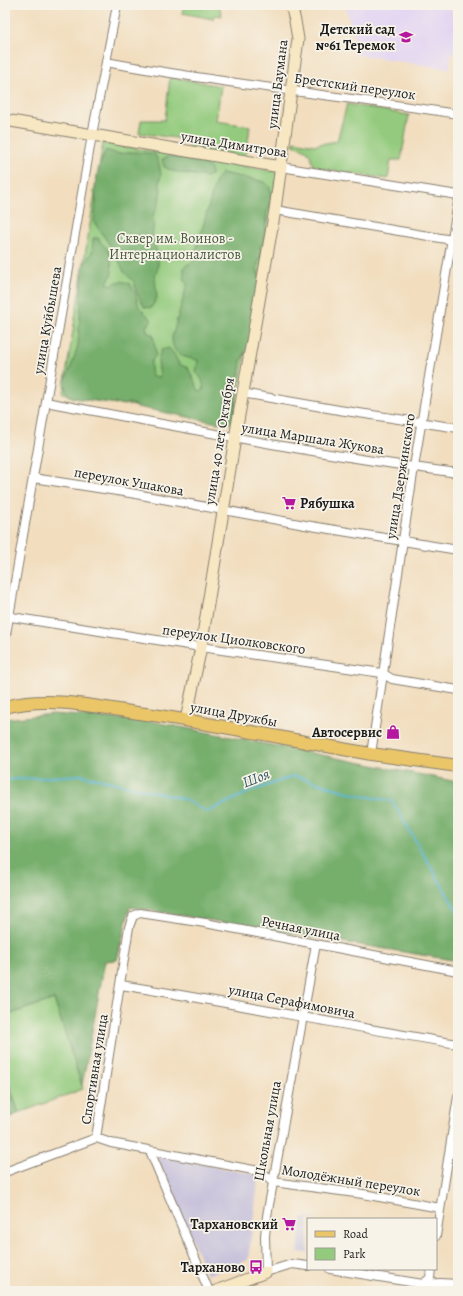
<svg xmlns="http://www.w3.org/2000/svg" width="463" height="1296" viewBox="0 0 463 1296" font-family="Alegreya,serif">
	<rect width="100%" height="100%" fill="#f7f3e8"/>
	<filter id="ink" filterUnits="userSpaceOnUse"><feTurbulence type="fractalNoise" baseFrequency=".025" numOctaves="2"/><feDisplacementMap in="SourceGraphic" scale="8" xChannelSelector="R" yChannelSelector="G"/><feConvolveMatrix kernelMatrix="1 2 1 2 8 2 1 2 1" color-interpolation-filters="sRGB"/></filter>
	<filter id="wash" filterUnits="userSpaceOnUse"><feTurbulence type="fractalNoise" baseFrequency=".012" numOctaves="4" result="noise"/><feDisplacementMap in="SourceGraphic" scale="16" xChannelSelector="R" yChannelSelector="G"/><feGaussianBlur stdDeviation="0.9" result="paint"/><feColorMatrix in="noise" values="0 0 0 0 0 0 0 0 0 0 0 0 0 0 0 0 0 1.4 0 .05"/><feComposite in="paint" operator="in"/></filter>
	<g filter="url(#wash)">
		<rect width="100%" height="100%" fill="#f2debf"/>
		<polygon fill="#e2d4f3" points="345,5 450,5 458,34 458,52 451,54 450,69 354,54 352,48 355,41"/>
		<g fill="#c5c0da">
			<polygon points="157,1156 259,1175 248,1260 207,1275"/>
			<polygon points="302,1217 319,1219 308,1219 308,1253 298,1252"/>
		</g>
		<g fill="#93ca7d" stroke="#58734c">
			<polygon points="184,5 219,5 222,16 214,15 213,19 182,13"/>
			<polygon points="170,77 221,86 216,121 250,126 246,158 189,149 189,140 139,133 141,120 165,120"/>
			<path d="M347,104l62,11 -8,45h-10l-3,19 -72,-11c-5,-5 -4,-10 -7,-15 -4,-5 -11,-6 -16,-8l1,-4 21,4 22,-4z"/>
			<polygon points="103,143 278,172 233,424 63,393"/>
			<polygon points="54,999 83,1089 19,1113 5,1073 5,1016"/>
		</g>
		<g fill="#76ae6c" stroke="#496544">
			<polygon points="106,150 118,154 135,152 155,154 159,164 161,174 159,184 161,189 159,202 153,216 154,224 152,238 158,255 158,267 155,277 157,298 151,308 144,307 137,293 134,282 124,272 116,254 94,222 96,201 94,192 99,166"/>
			<polygon points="169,156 205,164 211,169 211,175 205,177 172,171 164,167 162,160"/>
			<path d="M222,173l43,9 4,4 3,7v7l-5,12 -3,29 -4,6 2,5 -5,15 4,21 -11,55 -9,18 -5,34 -2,24 -5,2 -11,2 -81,-16 -7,-4 -6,2 -50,-7 -6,-3 -4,-12 8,-19 6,-19 5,-80 9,-13 1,-14h5l4,6 6,5 3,7 1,18 -5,9 5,2c7,-5 11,-4 18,-1l5,8 4,15 13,13 -6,7 2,6 5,1 3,21 -5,7v7l1,8h8l-2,-16 3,-11 8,-2 5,6 5,10 9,4 11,23 5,-1c-1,-8 -2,-12 -8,-18l2,-12c-16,-3 -26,-5 -26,-23l15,-52 -3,-8v-10l9,-6 23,-81z"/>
			<polygon points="52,714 150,721 458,782 458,961 130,907 117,960 105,961 82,1086 54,999 5,1016 5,719"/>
			<polygon points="5,1073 19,1113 5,1120"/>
		</g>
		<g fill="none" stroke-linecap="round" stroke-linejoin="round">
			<polyline stroke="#56b3d4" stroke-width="2" points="5,780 81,775 184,799 207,812 249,792 294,776 358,795 392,801 457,911 458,911"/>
		</g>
	</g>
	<g filter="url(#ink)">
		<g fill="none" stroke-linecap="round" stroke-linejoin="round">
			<defs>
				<g id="street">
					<path d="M106,62c117,22 235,34 352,52"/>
					<polyline points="281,167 458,195"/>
					<polyline points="275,210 458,241"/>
					<polyline points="242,393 339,410 458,428"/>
					<path d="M46,402c137,26 274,53 412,71"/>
					<polyline points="33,478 130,493 305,525 458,550"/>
					<polyline points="5,616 201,647 382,673 392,679 458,690"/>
					<polyline points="5,640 92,135 117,5"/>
					<polyline points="371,754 414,467 458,202"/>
					<path d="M121,985c112,18 224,41 337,59"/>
					<polyline points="96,1138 129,927 133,916 140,913 205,923 458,971"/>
					<polyline points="96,1138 111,1143 248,1169 259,1171 273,1182 363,1194 440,1208"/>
					<polyline points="150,1151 209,1291"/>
					<polyline points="5,1172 96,1138"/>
					<polyline points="436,1236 458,1096"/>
					<polyline points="308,1266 292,1264 266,1272 265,1236 267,1216 316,944"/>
					<polyline points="330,1269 423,1284 440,1283 458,1284"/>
					<polyline points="422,1291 423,1284 430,1278 431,1269"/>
				</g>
				<g id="secondary">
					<polyline points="5,120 281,167"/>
					<polyline points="186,720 201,647 235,438 275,210 298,39 295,21 291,5"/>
					<polyline points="216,1291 266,1272"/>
				</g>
				<path id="primary" d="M5,707c46,-12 95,1 141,7 76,11 150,27 225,40 29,4 58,8 87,12"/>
			</defs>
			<use href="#street" stroke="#877d6e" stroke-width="10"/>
			<use href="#secondary" stroke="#877d6e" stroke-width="13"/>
			<use href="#primary" stroke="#877d6e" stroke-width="14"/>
			<use href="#street" stroke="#fff" stroke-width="8"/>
			<use href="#secondary" stroke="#f7e8c3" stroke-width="11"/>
			<use href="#primary" stroke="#eac669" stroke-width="12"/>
		</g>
	</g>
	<defs>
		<symbol id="school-bare" viewBox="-9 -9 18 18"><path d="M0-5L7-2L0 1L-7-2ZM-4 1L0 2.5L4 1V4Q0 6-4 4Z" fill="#b5179e" stroke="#f7f3e8" stroke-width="2.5" paint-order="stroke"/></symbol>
		<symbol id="supermarket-bare" viewBox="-9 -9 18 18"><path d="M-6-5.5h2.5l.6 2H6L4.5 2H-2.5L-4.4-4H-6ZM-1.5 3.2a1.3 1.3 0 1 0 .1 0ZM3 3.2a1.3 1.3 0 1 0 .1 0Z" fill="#b5179e" stroke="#f7f3e8" stroke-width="2.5" paint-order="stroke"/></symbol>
		<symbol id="shop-bare" viewBox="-9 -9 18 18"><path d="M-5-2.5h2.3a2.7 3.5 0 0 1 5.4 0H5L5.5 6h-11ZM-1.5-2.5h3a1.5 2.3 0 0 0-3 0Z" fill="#b5179e" stroke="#f7f3e8" stroke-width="2.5" paint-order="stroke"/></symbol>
		<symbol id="bus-bare" viewBox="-9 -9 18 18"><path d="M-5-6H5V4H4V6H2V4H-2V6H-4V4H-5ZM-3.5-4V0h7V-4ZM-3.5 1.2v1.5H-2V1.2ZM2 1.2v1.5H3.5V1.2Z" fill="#b5179e" stroke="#f7f3e8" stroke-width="2.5" paint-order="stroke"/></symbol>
	</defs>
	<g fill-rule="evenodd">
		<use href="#school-bare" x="396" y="27" width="20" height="20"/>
		<use href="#supermarket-bare" x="279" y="493" width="20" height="20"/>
		<use href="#shop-bare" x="383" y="722" width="20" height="20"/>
		<use href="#supermarket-bare" x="279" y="1214" width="20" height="20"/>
		<use href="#bus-bare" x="246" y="1257" width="20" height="20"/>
	</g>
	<g text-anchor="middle" stroke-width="3.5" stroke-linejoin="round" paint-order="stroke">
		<g font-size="14" font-weight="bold" fill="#1c1c1c" stroke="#f7f3e8" text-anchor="end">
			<text x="395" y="34">Детский сад<tspan x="395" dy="16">№61 Теремок</tspan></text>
			<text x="300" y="508" text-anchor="start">Рябушка</text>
			<text x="382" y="737">Автосервис</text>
			<text x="278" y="1229">Тархановский</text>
			<text x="245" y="1272">Тарханово</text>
		</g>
		<g font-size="14" fill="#1c1c1c" stroke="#f7f3e8">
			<text transform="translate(277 84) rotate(-83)" y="5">улица Баумана</text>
			<text transform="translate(355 86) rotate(8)" y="5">Брестский переулок</text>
			<text transform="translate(234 144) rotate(9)" y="5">улица Димитрова</text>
			<text transform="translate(47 320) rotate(-80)" y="5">улица Куйбышева</text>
			<text transform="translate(313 438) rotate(9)" y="5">улица Маршала Жукова</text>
			<text transform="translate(219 441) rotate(-81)" y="5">улица 40 лет Октября</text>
			<text transform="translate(400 476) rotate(-81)" y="5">улица Дзержинского</text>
			<text transform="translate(129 481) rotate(10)" y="5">переулок Ушакова</text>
			<text transform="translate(234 639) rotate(8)" y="5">переулок Циолковского</text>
			<text transform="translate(234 714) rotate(10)" y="5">улица Дружбы</text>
			<text transform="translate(301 928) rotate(11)" y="5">Речная улица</text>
			<text transform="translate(292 1001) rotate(11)" y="5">улица Серафимовича</text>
			<text transform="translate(94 1069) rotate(-81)" y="5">Спортивная улица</text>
			<text transform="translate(267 1131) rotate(-80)" y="5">Школьная улица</text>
			<text transform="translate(351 1180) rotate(9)" y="5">Молодёжный переулок</text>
		</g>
		<g font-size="14" fill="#46593e" stroke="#f7f3e8">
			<text x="175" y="243">Сквер им. Воинов -<tspan x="175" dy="16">Интернационалистов</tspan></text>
		</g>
		<g font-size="15" font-style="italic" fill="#335866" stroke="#f7f3e8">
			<text transform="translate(256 778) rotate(-21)" y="5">Шоя</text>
		</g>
	</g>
	<rect width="463" height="1296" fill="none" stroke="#f7f3e8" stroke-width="20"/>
	<rect x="307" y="1218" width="130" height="52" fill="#f7f3e8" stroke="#9f9d96"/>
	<rect x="315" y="1231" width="20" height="6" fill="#eac669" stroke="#9f9d96"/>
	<text x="343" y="1238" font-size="12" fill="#1c1c1c">Road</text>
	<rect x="315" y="1248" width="20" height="12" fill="#93ca7d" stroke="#9f9d96"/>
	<text x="343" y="1258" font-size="12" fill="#1c1c1c">Park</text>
</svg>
